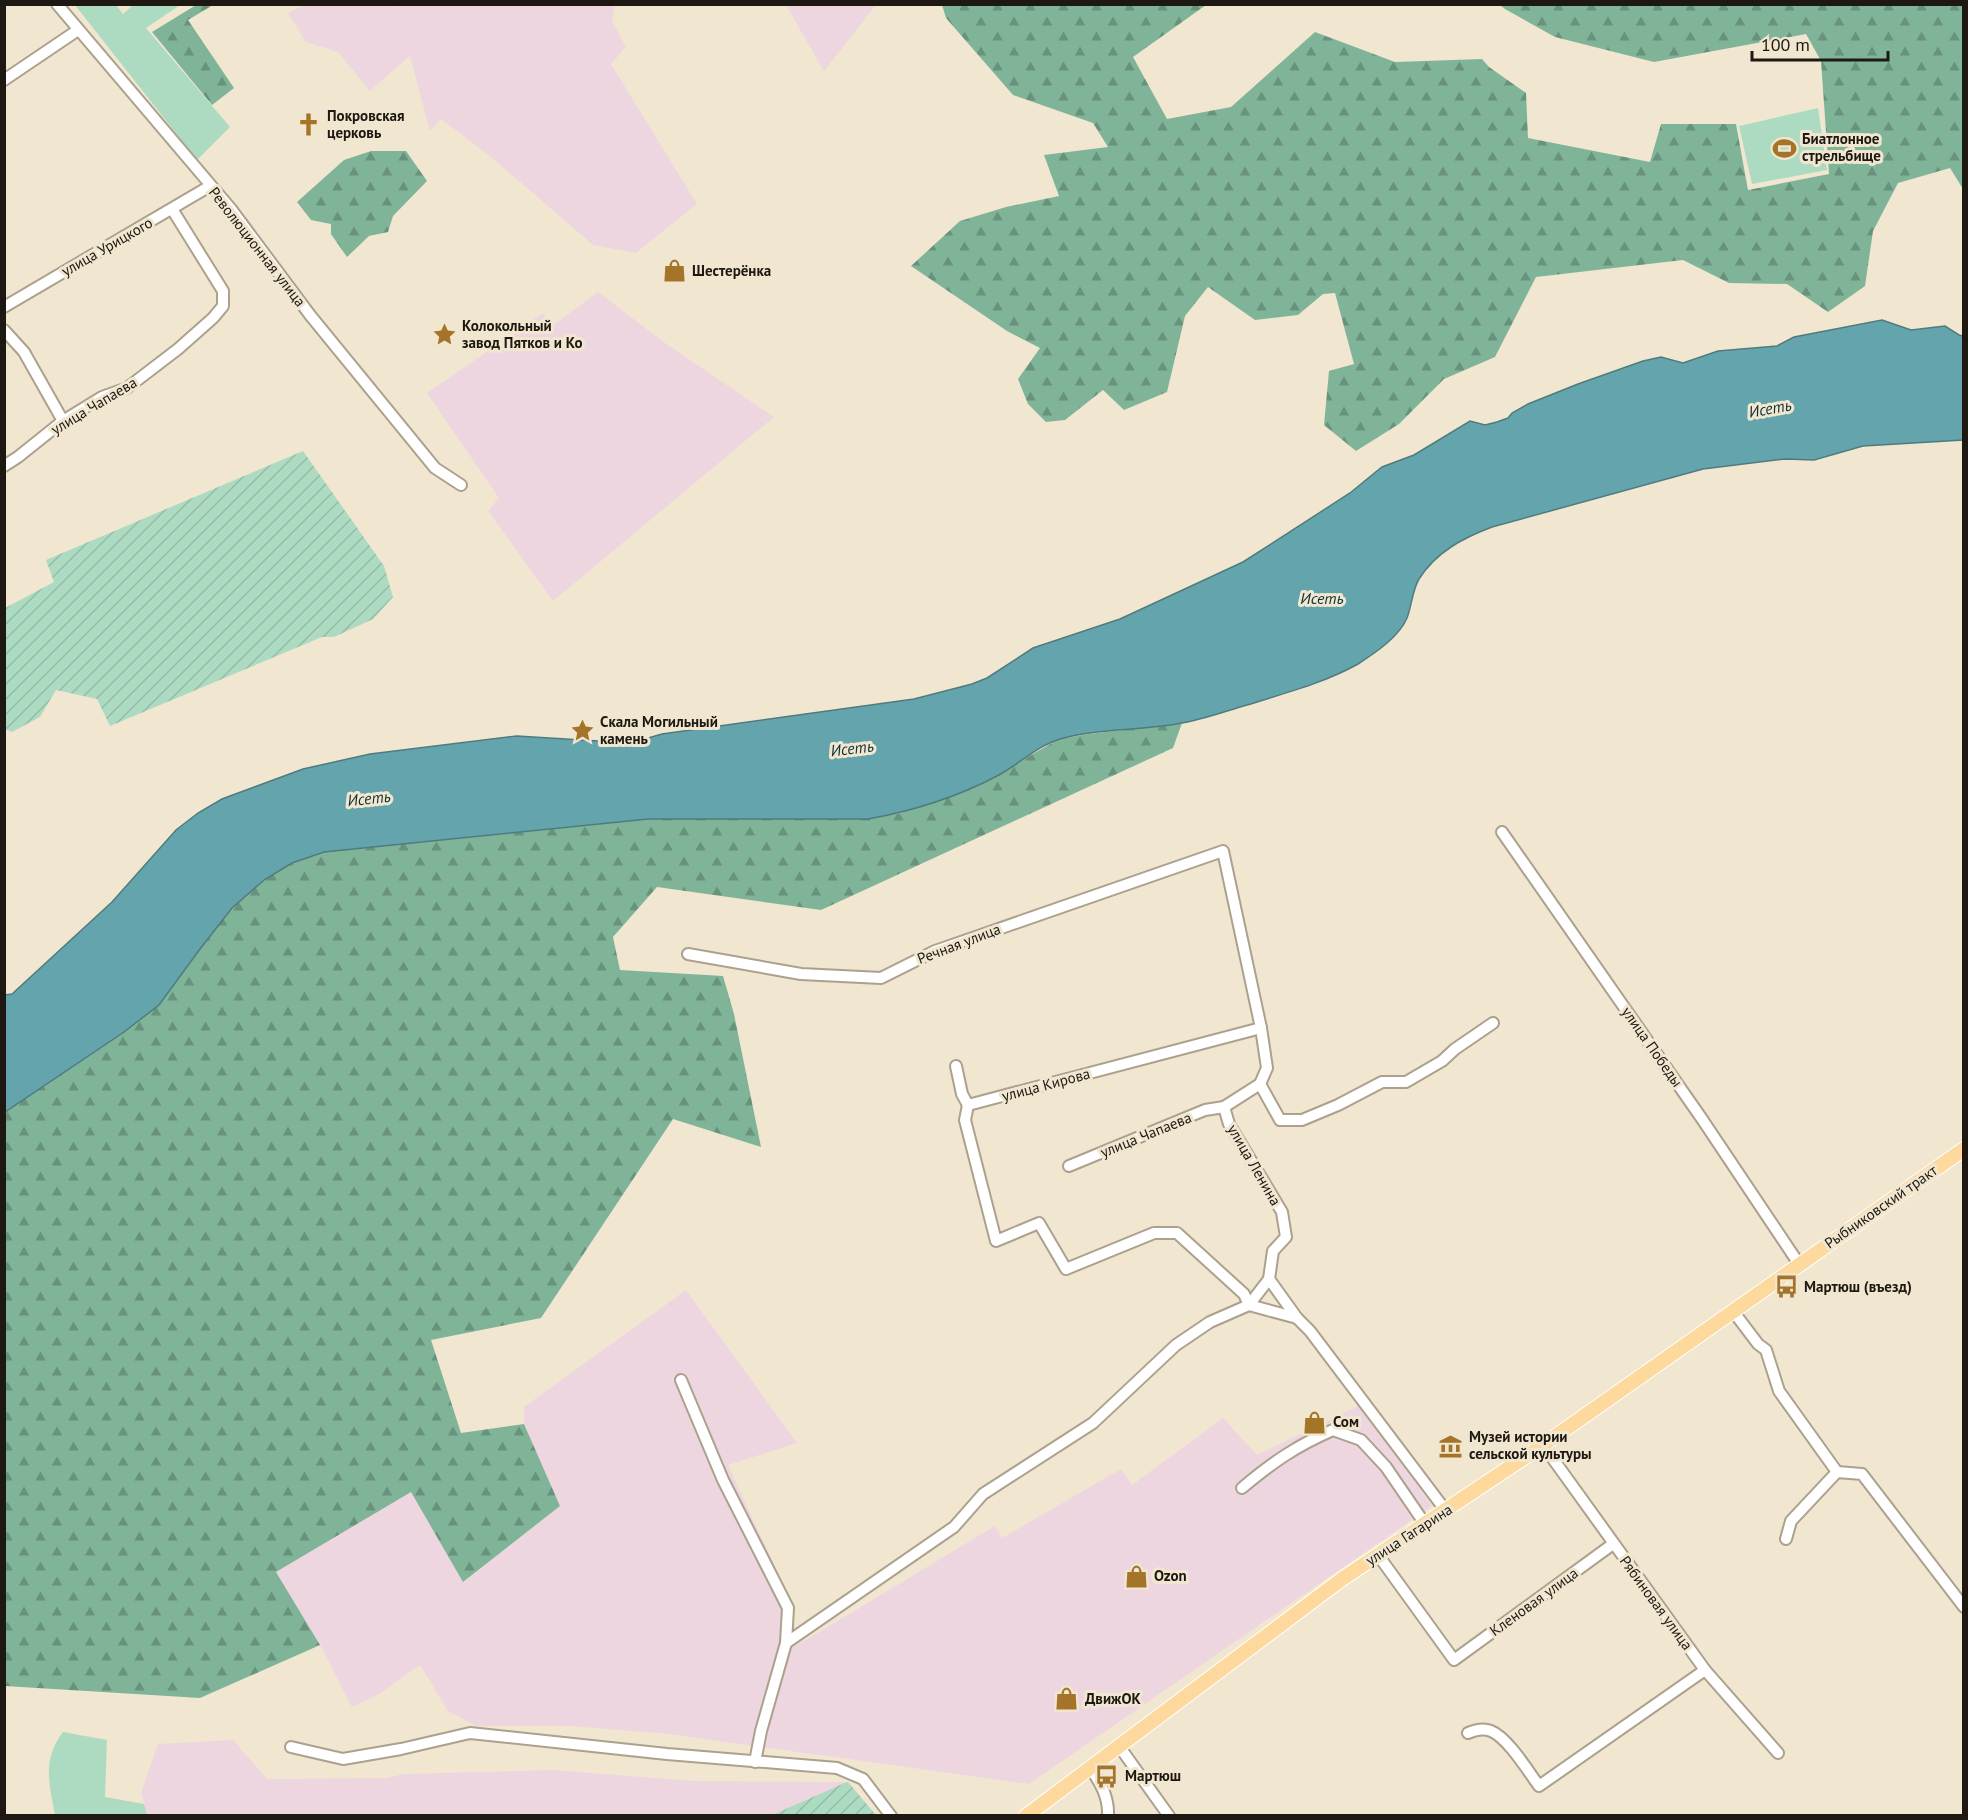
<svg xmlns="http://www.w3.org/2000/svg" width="1968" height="1820" viewBox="0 0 1968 1820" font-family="'PT Sans',sans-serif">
	<defs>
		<pattern id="forest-firs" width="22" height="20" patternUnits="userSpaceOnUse" patternTransform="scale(1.5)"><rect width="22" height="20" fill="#80b498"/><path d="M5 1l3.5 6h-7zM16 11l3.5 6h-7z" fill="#68927b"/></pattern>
		<pattern id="garden-furrows" width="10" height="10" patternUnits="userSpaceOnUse" patternTransform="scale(1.5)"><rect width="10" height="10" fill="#addbc2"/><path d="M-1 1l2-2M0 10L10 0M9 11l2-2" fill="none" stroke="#94bba6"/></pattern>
	</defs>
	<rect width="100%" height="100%" fill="#f1e6d0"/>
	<g fill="#eed6e0">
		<polygon points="306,4 395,5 398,12 396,5 615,5 612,21 626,47 611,64 697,204 636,253 593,245 490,156 441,119 430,131 410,56 370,91 338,52 306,42 288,13"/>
		<polygon points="786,5 876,5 824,71"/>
		<polygon points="598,292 665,343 774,417 553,601 488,511 499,498 427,393 543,313 552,326"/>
		<polygon points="686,1290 797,1443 728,1465 792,1604 796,1646 995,1526 1002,1538 1121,1469 1132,1485 1223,1418 1257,1455 1360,1405 1432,1506 1029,1784 669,1734 570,1726 476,1726 448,1711 420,1665 378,1695 352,1707 320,1645 276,1572 412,1491 464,1582 560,1506 524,1424 524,1407"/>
		<polygon points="233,1740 267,1779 386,1778 404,1774 552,1770 694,1781 848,1782 772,1816 148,1816 141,1793 158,1744"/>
	</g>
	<g fill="#addbc2">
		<polygon points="75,5 116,5 123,14 133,5 180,5 146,28 230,127 197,160"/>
		<polygon points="1818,108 1827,170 1752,184 1739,126"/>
		<path d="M63,1732l44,8 -2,57 39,7 3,11h-92c-6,-32 -13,-55 8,-83z"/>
	</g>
	<g fill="url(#forest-firs)">
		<polygon points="196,5 213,5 188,20 234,88 212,105 152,32"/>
		<polygon points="942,5 1206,5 1133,57 1167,119 1231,107 1315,32 1395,62 1482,59 1489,67 1526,93 1528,138 1650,162 1661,124 1736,124 1748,190 1829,174 1821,61 1806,34 1654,62 1555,37 1505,9 1500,5 1963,5 1963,189 1950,168 1898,183 1873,231 1865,286 1828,312 1787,284 1729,283 1683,260 1536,277 1495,357 1444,379 1399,424 1356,451 1324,425 1329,371 1354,364 1335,293 1323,294 1298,315 1255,320 1208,287 1185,316 1167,392 1124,410 1103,390 1065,420 1046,422 1028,404 1018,379 1040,348 1007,331 911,266 960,221 1006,207 1059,196 1044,155 1108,147 1093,123 1013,95 946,18"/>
		<polygon points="371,151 406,151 427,181 393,216 388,232 369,236 347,257 331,234 331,224 311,220 297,202 344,160"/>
		<polygon points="1182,723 1173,748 821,910 657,887 613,937 620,970 723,976 734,1014 761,1147 673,1119 541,1318 431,1340 461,1433 524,1424 560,1506 463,1582 411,1492 276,1572 320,1645 200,1698 5,1686 4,1112 124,1032 159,1005 200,949 232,908 264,880 292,863 324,852 648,819 868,819 901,813 1022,760 1059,739 1089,734"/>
	</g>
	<g fill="url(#garden-furrows)">
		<polygon points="303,451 384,566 393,597 373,619 334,637 322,637 110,726 97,699 56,690 40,717 12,732 5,729 5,608 54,582 46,560"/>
		<polygon points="848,1782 876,1815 772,1815 847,1782"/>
	</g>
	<path fill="#64a5ad" stroke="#4f7b7e" stroke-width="1.5" d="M1882,320l29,10 34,-4 14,9 4,1v104l-100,6 -49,14 -29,-1 -82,10 -211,58c-29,11 -56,25 -73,52 -7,12 -7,26 -12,39 -8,19 -32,35 -49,46 -34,19 -73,29 -111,41 -21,6 -43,14 -65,18 -40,8 -83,5 -122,16 -23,7 -42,26 -63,37 -40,21 -84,35 -129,43h-220l-324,33 -32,11 -28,17 -32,28 -32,41 -41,56 -35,27 -119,80v-117l7,-1 100,-92 64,-72 22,-17 24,-14 81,-30 67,-15 147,-18 114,7 31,-9 252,-35 58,-15 15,-6 46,-30 87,-29 123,-57 107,-69 32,-26 32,-12 56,-34 15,4 12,-3 11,-4 4,-5 16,-9 50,-20 65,-23 18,-4 22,6 35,-12 59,-5 17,-9z"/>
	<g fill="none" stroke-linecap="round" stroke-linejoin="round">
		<defs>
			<g id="minor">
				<polyline points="57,4 231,209 310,315 435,468 461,485"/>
				<polyline points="4,80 78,30"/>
				<polyline points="4,307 210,186"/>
				<polyline points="4,330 24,352 63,421"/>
				<polyline points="4,466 18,457 63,421 102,397 127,388 178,349 213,318 223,306 223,291 172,209"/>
				<polyline points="1502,832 1702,1119 1799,1264"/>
				<polyline points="688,954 801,974 881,978 935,951 1223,851 1261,1028 1267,1068 1260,1084 1224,1107 1229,1124 1282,1212 1286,1237 1273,1251 1269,1279 1297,1318 1310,1331 1446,1511"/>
				<polyline points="1261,1028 968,1105 965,1120 996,1241 1039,1223 1066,1269 1154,1233 1177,1233 1244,1294 1249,1305 1297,1318"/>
				<polyline points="956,1066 962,1094 968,1105"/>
				<polyline points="1260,1084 1280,1120 1302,1120 1338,1105 1382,1082 1406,1082 1442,1061 1455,1049 1493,1023"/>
				<polyline points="1069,1166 1205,1110 1224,1107"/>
				<polyline points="1733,1311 1758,1344 1766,1350 1779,1391 1837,1472"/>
				<polyline points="681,1380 723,1480 788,1608 786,1643 761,1731 755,1762"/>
				<polyline points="1543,1445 1705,1670 1778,1753"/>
				<path d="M1242,1488c31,-26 54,-42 91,-58l28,10 25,27 39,57"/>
				<polyline points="1786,1539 1791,1521 1837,1472 1862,1474 1964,1607"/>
				<polyline points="1378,1555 1454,1660 1613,1544"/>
				<polyline points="786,1643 954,1527 983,1494 1093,1423 1176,1345 1210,1322 1249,1305 1269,1279"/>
				<path d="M1468,1733c7,-3 16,-5 23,-2 17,7 37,40 48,55l166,-116"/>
				<polyline points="1119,1746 1169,1816"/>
				<polyline points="291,1747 343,1759 401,1749 470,1733 667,1754 837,1768 863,1779 891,1816"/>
				<path d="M1090,1767c10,16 19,29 18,49"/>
			</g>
			<polyline id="major" points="1026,1816 1342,1579 1543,1445 1964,1149"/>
		</defs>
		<use href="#minor" stroke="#aba18d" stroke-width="14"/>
		<use href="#major" stroke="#fff" stroke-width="16"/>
		<use href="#minor" stroke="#fff" stroke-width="10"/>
		<use href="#major" stroke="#fdd99d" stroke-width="14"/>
	</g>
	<defs>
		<symbol id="church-bare" viewBox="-9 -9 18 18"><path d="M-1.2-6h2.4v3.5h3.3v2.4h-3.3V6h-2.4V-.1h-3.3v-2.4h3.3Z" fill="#a47429" stroke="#f1e6d0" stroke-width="2.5" paint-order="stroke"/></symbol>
		<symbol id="stadium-bare" viewBox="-9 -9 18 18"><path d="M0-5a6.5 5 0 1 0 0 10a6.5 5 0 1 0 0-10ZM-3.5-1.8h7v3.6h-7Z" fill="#a47429" stroke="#f1e6d0" stroke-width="2.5" paint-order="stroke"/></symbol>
		<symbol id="shop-bare" viewBox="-9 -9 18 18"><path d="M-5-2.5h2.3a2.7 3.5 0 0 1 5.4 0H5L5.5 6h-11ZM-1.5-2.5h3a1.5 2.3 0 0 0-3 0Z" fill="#a47429" stroke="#f1e6d0" stroke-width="2.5" paint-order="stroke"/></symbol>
		<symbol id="sight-bare" viewBox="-9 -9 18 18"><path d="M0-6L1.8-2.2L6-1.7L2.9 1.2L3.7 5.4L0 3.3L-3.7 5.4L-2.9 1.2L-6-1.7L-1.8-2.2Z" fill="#a47429" stroke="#f1e6d0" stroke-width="2.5" paint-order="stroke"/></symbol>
		<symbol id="bus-bare" viewBox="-9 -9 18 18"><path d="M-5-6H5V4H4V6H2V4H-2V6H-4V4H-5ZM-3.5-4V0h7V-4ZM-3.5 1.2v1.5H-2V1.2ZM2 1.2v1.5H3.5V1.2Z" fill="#a47429" stroke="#f1e6d0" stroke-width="2.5" paint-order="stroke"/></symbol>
		<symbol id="museum-bare" viewBox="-9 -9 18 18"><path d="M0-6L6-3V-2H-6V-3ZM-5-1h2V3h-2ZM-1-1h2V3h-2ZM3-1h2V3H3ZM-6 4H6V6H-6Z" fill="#a47429" stroke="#f1e6d0" stroke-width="2.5" paint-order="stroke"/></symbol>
	</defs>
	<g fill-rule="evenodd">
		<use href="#church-bare" x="292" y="108" width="33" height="33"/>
		<use href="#stadium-bare" x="1768" y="132" width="33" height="33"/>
		<use href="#shop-bare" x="658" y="254" width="33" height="33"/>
		<use href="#sight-bare" x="428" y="318" width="33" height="33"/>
		<use href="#sight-bare" x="566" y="714" width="33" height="33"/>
		<use href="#bus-bare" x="1770" y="1270" width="33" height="33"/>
		<use href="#shop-bare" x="1298" y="1406" width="33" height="33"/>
		<use href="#museum-bare" x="1434" y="1430" width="33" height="33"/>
		<use href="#shop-bare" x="1120" y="1560" width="33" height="33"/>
		<use href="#shop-bare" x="1050" y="1682" width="33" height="33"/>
		<use href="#bus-bare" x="1090" y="1760" width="33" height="33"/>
	</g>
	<g text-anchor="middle" stroke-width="6" stroke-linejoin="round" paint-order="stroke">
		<g font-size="15" font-weight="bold" fill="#1d1912" stroke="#f1e6d0" text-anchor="start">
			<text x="327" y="121">Покровская<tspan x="327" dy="17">церковь</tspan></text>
			<text x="1802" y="144">Биатлонное<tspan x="1802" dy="17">стрельбище</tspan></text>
			<text x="692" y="276">Шестерёнка</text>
			<text x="462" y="331">Колокольный<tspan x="462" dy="17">завод Пятков и Ко</tspan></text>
			<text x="600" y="727">Скала Могильный<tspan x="600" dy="17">камень</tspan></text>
			<text x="1804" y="1292">Мартюш (въезд)</text>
			<text x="1333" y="1427">Сом</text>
			<text x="1469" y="1442">Музей истории<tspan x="1469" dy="17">сельской культуры</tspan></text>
			<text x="1154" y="1581">Ozon</text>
			<text x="1085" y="1704">ДвижОК</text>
			<text x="1125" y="1781">Мартюш</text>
		</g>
		<g font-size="15" fill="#1d1912" stroke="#f1e6d0">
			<text transform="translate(107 247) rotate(-30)" y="5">улица Урицкого</text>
			<text transform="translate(257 247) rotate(52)" y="5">Революционная улица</text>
			<text transform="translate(94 406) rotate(-31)" y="5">улица Чапаева</text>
			<text transform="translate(959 944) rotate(-21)" y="5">Речная улица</text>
			<text transform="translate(1652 1047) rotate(55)" y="5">улица Победы</text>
			<text transform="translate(1046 1085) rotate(-15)" y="5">улица Кирова</text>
			<text transform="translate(1146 1135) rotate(-22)" y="5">улица Чапаева</text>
			<text transform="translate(1254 1165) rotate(60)" y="5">улица Ленина</text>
			<text transform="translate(1881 1207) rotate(-35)" y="5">Рыбниковский тракт</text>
			<text transform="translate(1409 1535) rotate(-33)" y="5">улица Гагарина</text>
			<text transform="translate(1534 1602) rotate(-36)" y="5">Кленовая улица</text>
			<text transform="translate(1656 1603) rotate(54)" y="5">Рябиновая улица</text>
		</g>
		<g font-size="16" font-style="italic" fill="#0e3033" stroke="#f1e6d0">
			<text transform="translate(1770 408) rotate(-10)" y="6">Исеть</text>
			<text x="1322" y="604">Исеть</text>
			<text transform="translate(852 748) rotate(-7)" y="6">Исеть</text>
			<text transform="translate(369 798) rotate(-6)" y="6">Исеть</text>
		</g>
	</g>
	<rect width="1968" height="1820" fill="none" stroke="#1d1912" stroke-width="12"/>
	<path d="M1752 51v9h136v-9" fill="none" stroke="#1d1912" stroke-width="3"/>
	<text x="1761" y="51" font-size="18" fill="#1d1912" stroke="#f1e6d0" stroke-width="4.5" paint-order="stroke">100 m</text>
</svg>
